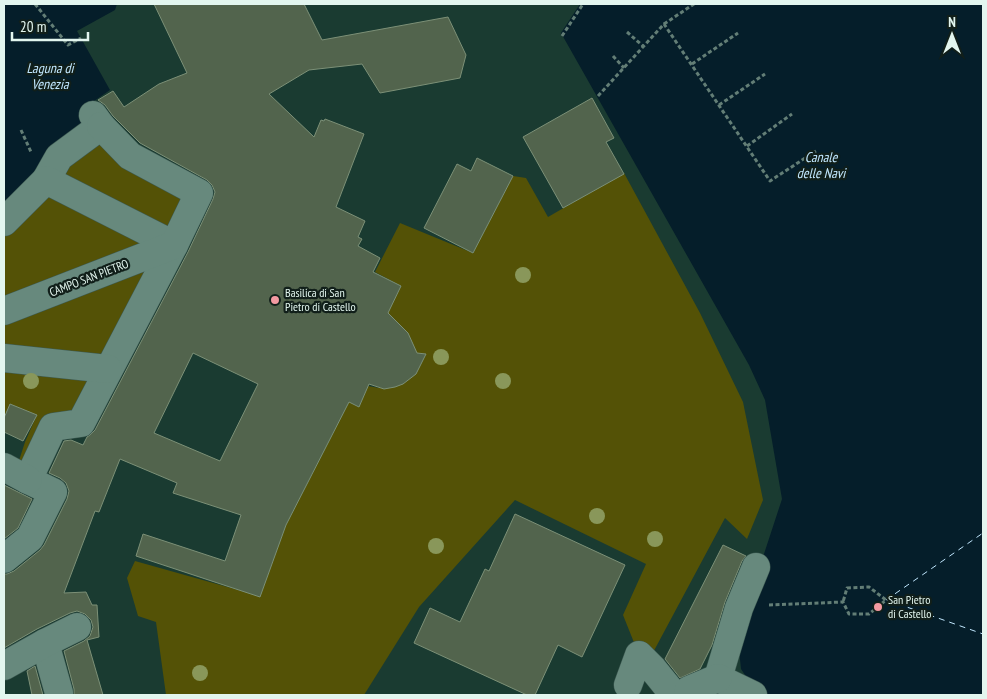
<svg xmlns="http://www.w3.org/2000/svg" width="987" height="699" viewBox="0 0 987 699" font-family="'PT Sans Narrow',sans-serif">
	<rect width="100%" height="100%" fill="#1a3b31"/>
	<g fill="#545206">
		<polygon points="101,126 199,193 81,423 15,473 25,442 36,417 10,404 4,418 4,222"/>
		<path d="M624,173l76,140 43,89 20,98 -16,39 -22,-21 -76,142 -12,-10 -14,-35 23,-51 -131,-64 -96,107 -55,88h-198l-10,-73 -18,-6 -11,-38 8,-17 125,35 26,-71 63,-123 10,5 9,-21 11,2h12l16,-7 12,-13 5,-13 -11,-2c-1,-22 -10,-26 -27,-37l15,-30 -26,-14 25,-49 73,30 40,-77 13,2 22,39z"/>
	</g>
	<g fill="#051e2a">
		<polygon points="4,4 117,4 115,10 77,31 110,90 84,108 87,138 4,213"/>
		<polygon points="580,4 983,4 983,695 764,695 751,684 741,669 739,649 762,560 782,499 765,400 749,365 561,33"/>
	</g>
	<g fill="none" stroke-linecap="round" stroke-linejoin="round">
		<g stroke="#c0e6fd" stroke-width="1" stroke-dasharray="6 5" stroke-linecap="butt">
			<polyline points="886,600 983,533"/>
			<polyline points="887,600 983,634"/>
		</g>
	</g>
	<g fill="#52644d" stroke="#7c9077" fill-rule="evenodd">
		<path d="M154,4h150l18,36 126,-23 18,38 -6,23 -80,15 -18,-29 -53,6 -40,24 45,43 7,-17 3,1 1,-2 39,15 -28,73 29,14 -7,16 4,2 -4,7 22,12 -7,14 28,14 -13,27 20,20 9,20 9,1 -10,20 -13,10 -8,3 -11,2 -15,-5 -10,23 -10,-5 -63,123 -26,72 -124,-41 7,-22 82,27 16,-46 -68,-22 4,-10 -57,-24 -21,53 -4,-1 -31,82 22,-1 6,13h5l2,32 -12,3 16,55h-29v-6l-10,-38 20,-10 6,-5 3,-9 -2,-7 -6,-6 -8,-3 -7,2 -33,16 -33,19v-74h3l7,-3 26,-21 4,-5 23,-46 2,-8 -3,-8 -6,-5 -11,-5 15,-32 7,-1 12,5 4,-8 3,-2 5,-5 93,-178 25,-53 2,-7 -3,-7 -5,-5 -67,-37 -27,-27 -8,-11 -7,-5 15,-9 11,16 35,-23 28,-11zM193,353l65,31 -38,77 -66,-28z"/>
		<polygon points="592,98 614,138 606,142 624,174 563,208 523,137"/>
		<polygon points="477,158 513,176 473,253 424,228 457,164 471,171"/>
		<polygon points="10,404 37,415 23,441 4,432 4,418"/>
		<polygon points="4,485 32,499 18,528 4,539"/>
		<polygon points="515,514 625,565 582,657 558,645 535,695 527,695 414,643 430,608 460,622 485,569 489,571"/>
		<polygon points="723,545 746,556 742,561 725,602 712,645 700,669 680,678 665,659"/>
		<polygon points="35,666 43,695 32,695 27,671"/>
	</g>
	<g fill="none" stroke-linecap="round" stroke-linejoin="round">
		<defs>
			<g id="street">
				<polyline points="46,180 59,157 101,126 93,115"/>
				<polyline points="4,222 46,180 174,245 81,423 53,427 28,480 53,492 30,538 4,559"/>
				<polyline points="4,311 174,245 199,193 130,156 101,126"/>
				<polyline points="4,358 108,369"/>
				<polyline points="4,467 28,480"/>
				<polyline points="45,643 59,693"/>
				<polyline points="4,666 45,643 77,627"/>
				<polyline points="718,678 739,608 756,567"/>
				<polyline points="718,678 753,695"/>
				<polyline points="628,685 639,655 653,669 674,695"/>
				<polyline points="688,695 689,690 718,678"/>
			</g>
		</defs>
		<use href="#street" stroke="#3c5951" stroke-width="29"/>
		<g stroke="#637e76" stroke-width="3" stroke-dasharray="4 2.5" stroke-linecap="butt">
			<polyline points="35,4 68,45 81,38"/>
			<polyline points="664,24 694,4"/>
			<polyline points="627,32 643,46"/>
			<polyline points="562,36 583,4"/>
			<polyline points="613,56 624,68"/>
			<polyline points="692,64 738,33"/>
			<polyline points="598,96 664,24 770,181 816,151"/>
			<polyline points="719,105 765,74"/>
			<polyline points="21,130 31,152"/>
			<polyline points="747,146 792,114"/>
			<polyline points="769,605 843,602 849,614 869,614 886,600 869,587 847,588 843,602"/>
		</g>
		<use href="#street" stroke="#67897d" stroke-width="28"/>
	</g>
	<g fill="#89975a">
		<circle cx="523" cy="275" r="8"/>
		<circle cx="441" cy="357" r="8"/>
		<circle cx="31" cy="381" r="8"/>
		<circle cx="503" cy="381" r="8"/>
		<circle cx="597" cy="516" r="8"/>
		<circle cx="655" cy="539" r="8"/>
		<circle cx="436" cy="546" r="8"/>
		<circle cx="200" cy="673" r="8"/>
	</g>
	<g fill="#f49aa2" stroke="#111f1a" stroke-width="2">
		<circle cx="275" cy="300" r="5"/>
		<circle cx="878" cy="607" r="5"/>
	</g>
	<g text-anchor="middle" stroke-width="4.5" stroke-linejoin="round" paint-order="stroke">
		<g font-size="12" fill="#e3f6ef" stroke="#111f1a">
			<text transform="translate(89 278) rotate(-21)" y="4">CAMPO SAN PIETRO</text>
		</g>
		<g font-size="12" fill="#e3f6ef" stroke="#111f1a" text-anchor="start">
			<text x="285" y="297">Basilica di San<tspan x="285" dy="14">Pietro di Castello</tspan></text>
			<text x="888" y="604">San Pietro<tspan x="888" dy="14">di Castello</tspan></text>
		</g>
		<g font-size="14" font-style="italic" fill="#c0e6fd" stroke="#111f1a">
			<text x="50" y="73">Laguna di<tspan x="50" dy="16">Venezia</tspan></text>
			<text x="821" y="162">Canale<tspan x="821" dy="16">delle Navi</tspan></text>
		</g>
	</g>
	<rect width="987" height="699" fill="none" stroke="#e3f6ef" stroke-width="10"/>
	<g transform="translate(952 35)" stroke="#111f1a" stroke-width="4" paint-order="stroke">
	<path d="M0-4L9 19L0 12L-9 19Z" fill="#e3f6ef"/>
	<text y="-8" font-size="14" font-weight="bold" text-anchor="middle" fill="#e3f6ef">N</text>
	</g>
	<path d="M12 32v8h76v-8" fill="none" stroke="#e3f6ef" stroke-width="2.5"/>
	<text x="20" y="32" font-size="15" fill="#e3f6ef" stroke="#111f1a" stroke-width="4" paint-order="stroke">20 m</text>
</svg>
